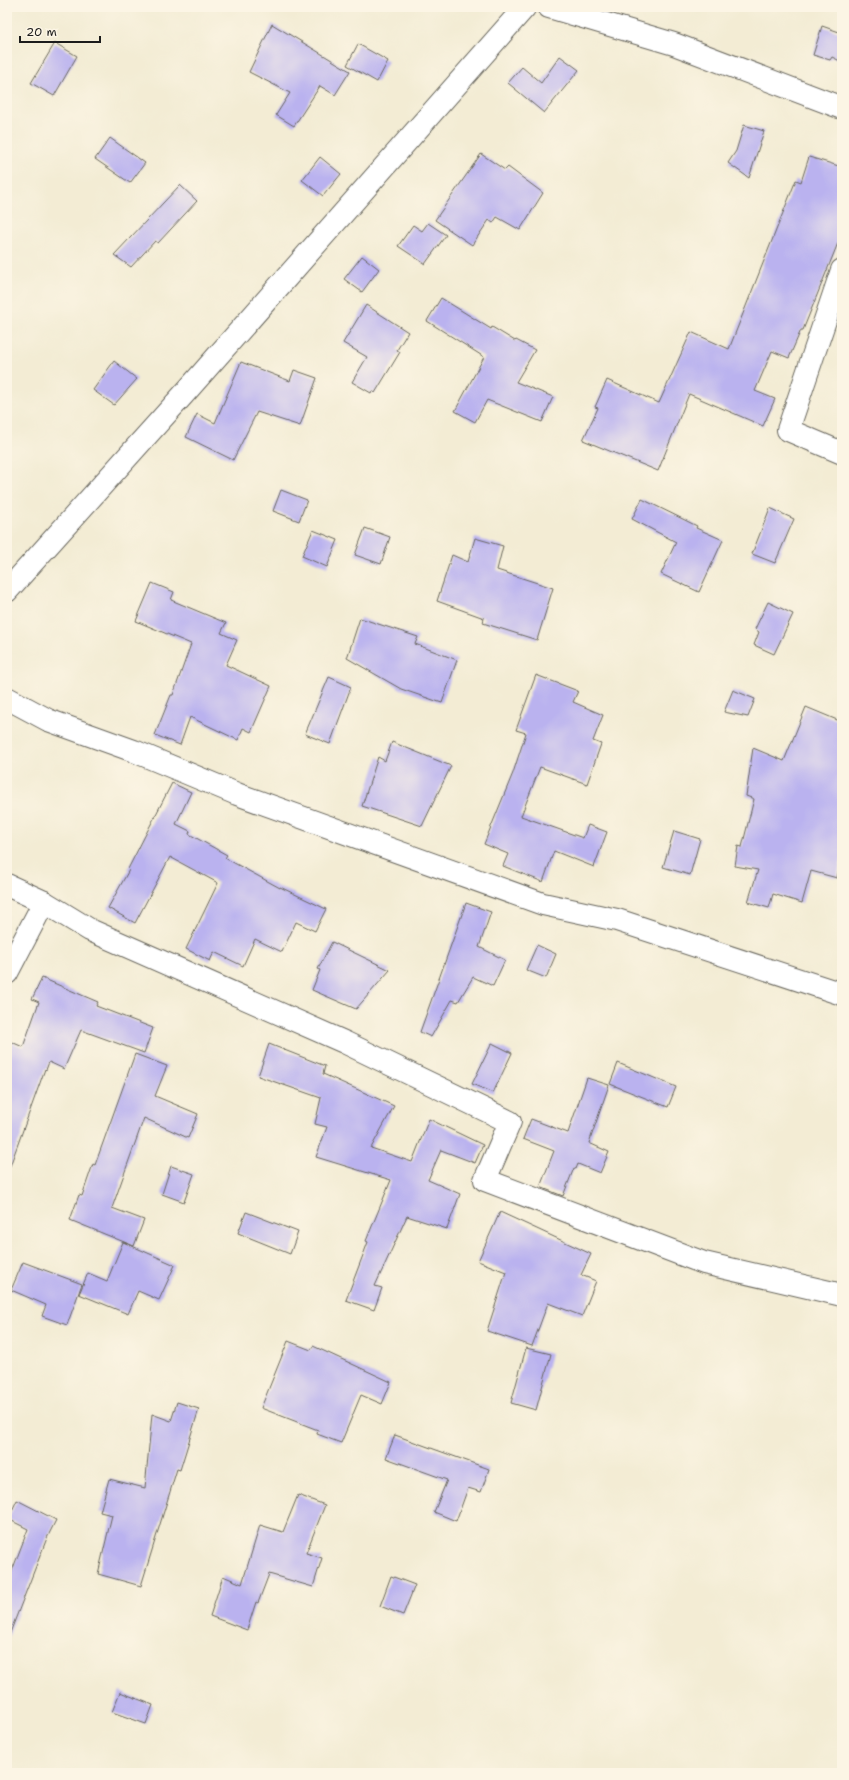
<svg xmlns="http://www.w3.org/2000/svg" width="849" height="1780" viewBox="0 0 849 1780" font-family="'Shantell Sans',sans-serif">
	<rect width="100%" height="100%" fill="#fcf5e5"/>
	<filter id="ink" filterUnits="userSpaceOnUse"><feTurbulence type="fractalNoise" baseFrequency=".025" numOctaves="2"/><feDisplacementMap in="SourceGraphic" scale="8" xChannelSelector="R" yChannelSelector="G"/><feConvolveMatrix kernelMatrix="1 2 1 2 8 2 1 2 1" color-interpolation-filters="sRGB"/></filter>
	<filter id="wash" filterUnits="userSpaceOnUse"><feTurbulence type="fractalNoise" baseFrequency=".012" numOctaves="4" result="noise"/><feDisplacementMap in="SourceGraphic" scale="16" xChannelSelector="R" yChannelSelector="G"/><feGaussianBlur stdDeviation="0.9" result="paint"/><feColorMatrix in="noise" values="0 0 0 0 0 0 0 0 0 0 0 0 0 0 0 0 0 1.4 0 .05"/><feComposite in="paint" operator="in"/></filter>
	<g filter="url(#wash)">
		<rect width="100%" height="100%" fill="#f3ecd4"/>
		<g id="blocks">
			<g fill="#bab2ef">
				<polygon points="272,24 350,71 335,95 320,86 294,126 276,115 290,93 249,72"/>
				<polygon points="822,26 842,33 842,62 832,57 830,60 813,55"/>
				<polygon points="55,43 77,56 54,96 31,83"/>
				<polygon points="358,44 388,61 377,82 347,65"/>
				<polygon points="560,56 579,70 544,113 508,83 522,67 541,83"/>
				<polygon points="744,125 764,131 749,178 728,163 736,151"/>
				<polygon points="110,138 145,163 130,183 95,159"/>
				<polygon points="481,154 505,170 508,167 543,193 520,230 497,217 493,223 489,220 472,245 435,220"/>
				<polygon points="320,157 341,174 323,196 302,180"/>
				<polygon points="809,157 842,167 842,233 803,330 801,330 789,358 772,351 755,391 775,399 763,426 689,394 658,471 583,440 598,408 595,407 607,380 659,403 691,332 729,349 796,180 801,182"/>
				<polygon points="180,185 197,201 158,243 155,241 131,267 114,255"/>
				<polygon points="428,223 446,235 425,264 398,246 413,225 422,231"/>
				<polygon points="362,256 379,269 362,292 344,279"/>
				<polygon points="441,298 491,329 492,327 515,341 516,340 535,350 516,382 553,397 542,422 487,400 475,422 455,411 484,357 427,321"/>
				<polygon points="366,305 408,332 397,350 400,352 375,393 372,391 371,393 352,382 367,357 343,343"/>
				<polygon points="114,361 137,379 114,405 93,390"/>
				<polygon points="241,362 290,381 294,370 317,378 300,426 257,412 233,460 186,437 197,414 215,423"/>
				<polygon points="281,490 307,500 299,521 273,511"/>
				<polygon points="642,499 697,526 696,528 723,540 699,592 661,574 676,542 632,519"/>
				<polygon points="770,508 794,519 775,563 752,554"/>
				<polygon points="365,528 390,537 381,564 355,555"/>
				<polygon points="313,530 338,540 327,567 302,556"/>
				<polygon points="475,538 503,546 497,570 553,588 537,640 483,623 484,618 437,601 452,555 468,562"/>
				<polygon points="152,583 174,592 171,600 226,623 221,633 237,640 226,665 271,686 251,732 243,728 238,740 190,717 180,745 155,735 171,695 173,695 191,644 136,621"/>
				<polygon points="768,602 793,614 774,654 754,645 759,632 755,629"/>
				<polygon points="360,618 418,637 415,644 457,660 442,703 401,689 347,658"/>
				<polygon points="536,675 578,691 573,702 603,715 593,741 601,744 587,784 540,767 521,816 583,838 588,825 607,832 594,867 554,851 543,882 503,866 508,854 484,844 513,773 526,733 516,730"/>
				<polygon points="329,677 351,687 330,744 305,734"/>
				<polygon points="733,690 755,699 748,717 724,712"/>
				<polygon points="806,707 842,722 842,857 837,878 811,871 802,903 773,894 769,908 748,902 758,870 735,866 738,846 742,847 754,799 746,796 753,748 784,761"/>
				<polygon points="392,742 451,766 422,826 362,806 378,757 385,761"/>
				<polygon points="172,783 191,792 176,824 190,831 189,834 227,855 225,858 280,888 280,887 326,909 315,931 296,922 282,952 255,939 243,966 214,952 210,961 186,949 218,883 170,857 135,923 108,908 129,870 128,869"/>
				<polygon points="674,831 700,839 690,875 663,867"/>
				<polygon points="466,903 491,912 479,947 505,960 493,986 473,977 458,1002 452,1000 431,1037 420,1032"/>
				<polygon points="332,942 390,970 356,1009 312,990 320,970 318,969"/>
				<polygon points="537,945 556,954 546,978 526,970"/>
				<polygon points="42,978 98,1002 96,1006 153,1028 144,1053 81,1030 64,1069 49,1062 46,1070 45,1069 10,1166 7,1166 7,1040 23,1047 39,1002 32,999"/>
				<polygon points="492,1043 512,1053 493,1093 472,1084"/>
				<polygon points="269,1044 325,1066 323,1074 394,1106 371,1148 412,1162 429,1119 483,1145 475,1163 441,1150 428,1180 460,1194 447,1229 407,1216 375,1286 382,1288 374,1310 346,1300 368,1242 366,1241 391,1180 316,1157 327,1127 315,1124 321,1098 258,1076"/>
				<polygon points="135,1054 167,1066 155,1096 198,1114 188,1138 144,1118 112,1208 144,1220 134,1246 70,1220 79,1195 82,1196 93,1164 95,1165"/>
				<polygon points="618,1063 676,1087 668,1107 610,1084"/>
				<polygon points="587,1078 609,1085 589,1143 609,1152 600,1173 578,1164 576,1169 574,1168 563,1196 540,1187 554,1151 523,1139 531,1119 568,1133"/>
				<polygon points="171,1166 194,1174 184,1202 162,1194"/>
				<polygon points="246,1212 298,1232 290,1254 238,1233"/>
				<polygon points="500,1212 591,1254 581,1275 596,1281 582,1316 548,1303 532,1346 487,1331 506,1272 478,1261"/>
				<polygon points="123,1242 175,1265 159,1300 138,1291 128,1314 79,1294 88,1273 107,1281"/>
				<polygon points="23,1262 82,1284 67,1325 42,1316 46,1305 11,1290"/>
				<polygon points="288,1341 311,1350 313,1346 391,1382 382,1404 361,1395 341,1443 317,1434 318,1430 261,1408"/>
				<polygon points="526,1348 551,1354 536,1410 511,1403"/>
				<polygon points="177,1402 199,1409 180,1470 177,1469 141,1586 98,1574 112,1515 100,1512 109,1479 145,1488 152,1414 171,1421"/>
				<polygon points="395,1435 489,1469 481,1492 468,1488 456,1521 434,1512 447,1480 386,1458"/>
				<polygon points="298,1495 325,1505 306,1553 322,1558 313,1587 269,1574 258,1603 256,1602 247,1630 210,1616 223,1576 242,1584 260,1525 283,1532"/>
				<polygon points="17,1500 56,1520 47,1538 8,1638 7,1584 28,1529 8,1519"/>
				<polygon points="391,1576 415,1585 403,1615 380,1606"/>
				<polygon points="120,1692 153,1705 146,1724 112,1712"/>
			</g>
		</g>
	</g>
	<g filter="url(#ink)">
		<use href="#blocks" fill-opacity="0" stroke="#67655c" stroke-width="1"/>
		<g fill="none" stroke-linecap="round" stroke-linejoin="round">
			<defs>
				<g id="minor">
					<polyline points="549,7 674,44 842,108"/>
					<polyline points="842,270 788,430 842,453"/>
					<polyline points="7,591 184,394 525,7"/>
					<polyline points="7,698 48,720 134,751 237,794 543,904 617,920 842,994"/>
					<polyline points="7,885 44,902 90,930 344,1042 510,1122 485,1180 704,1263 842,1295"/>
					<polyline points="7,973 44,902"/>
				</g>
			</defs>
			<use href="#minor" stroke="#67655c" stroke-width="24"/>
			<use href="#minor" stroke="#fff" stroke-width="22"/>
		</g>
	</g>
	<rect width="849" height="1780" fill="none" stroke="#fcf5e5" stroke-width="24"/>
	<path d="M20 36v6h80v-6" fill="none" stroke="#1c1c1c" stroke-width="2"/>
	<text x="26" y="36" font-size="12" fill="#1c1c1c" stroke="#fcf5e5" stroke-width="3" paint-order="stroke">20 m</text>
</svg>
